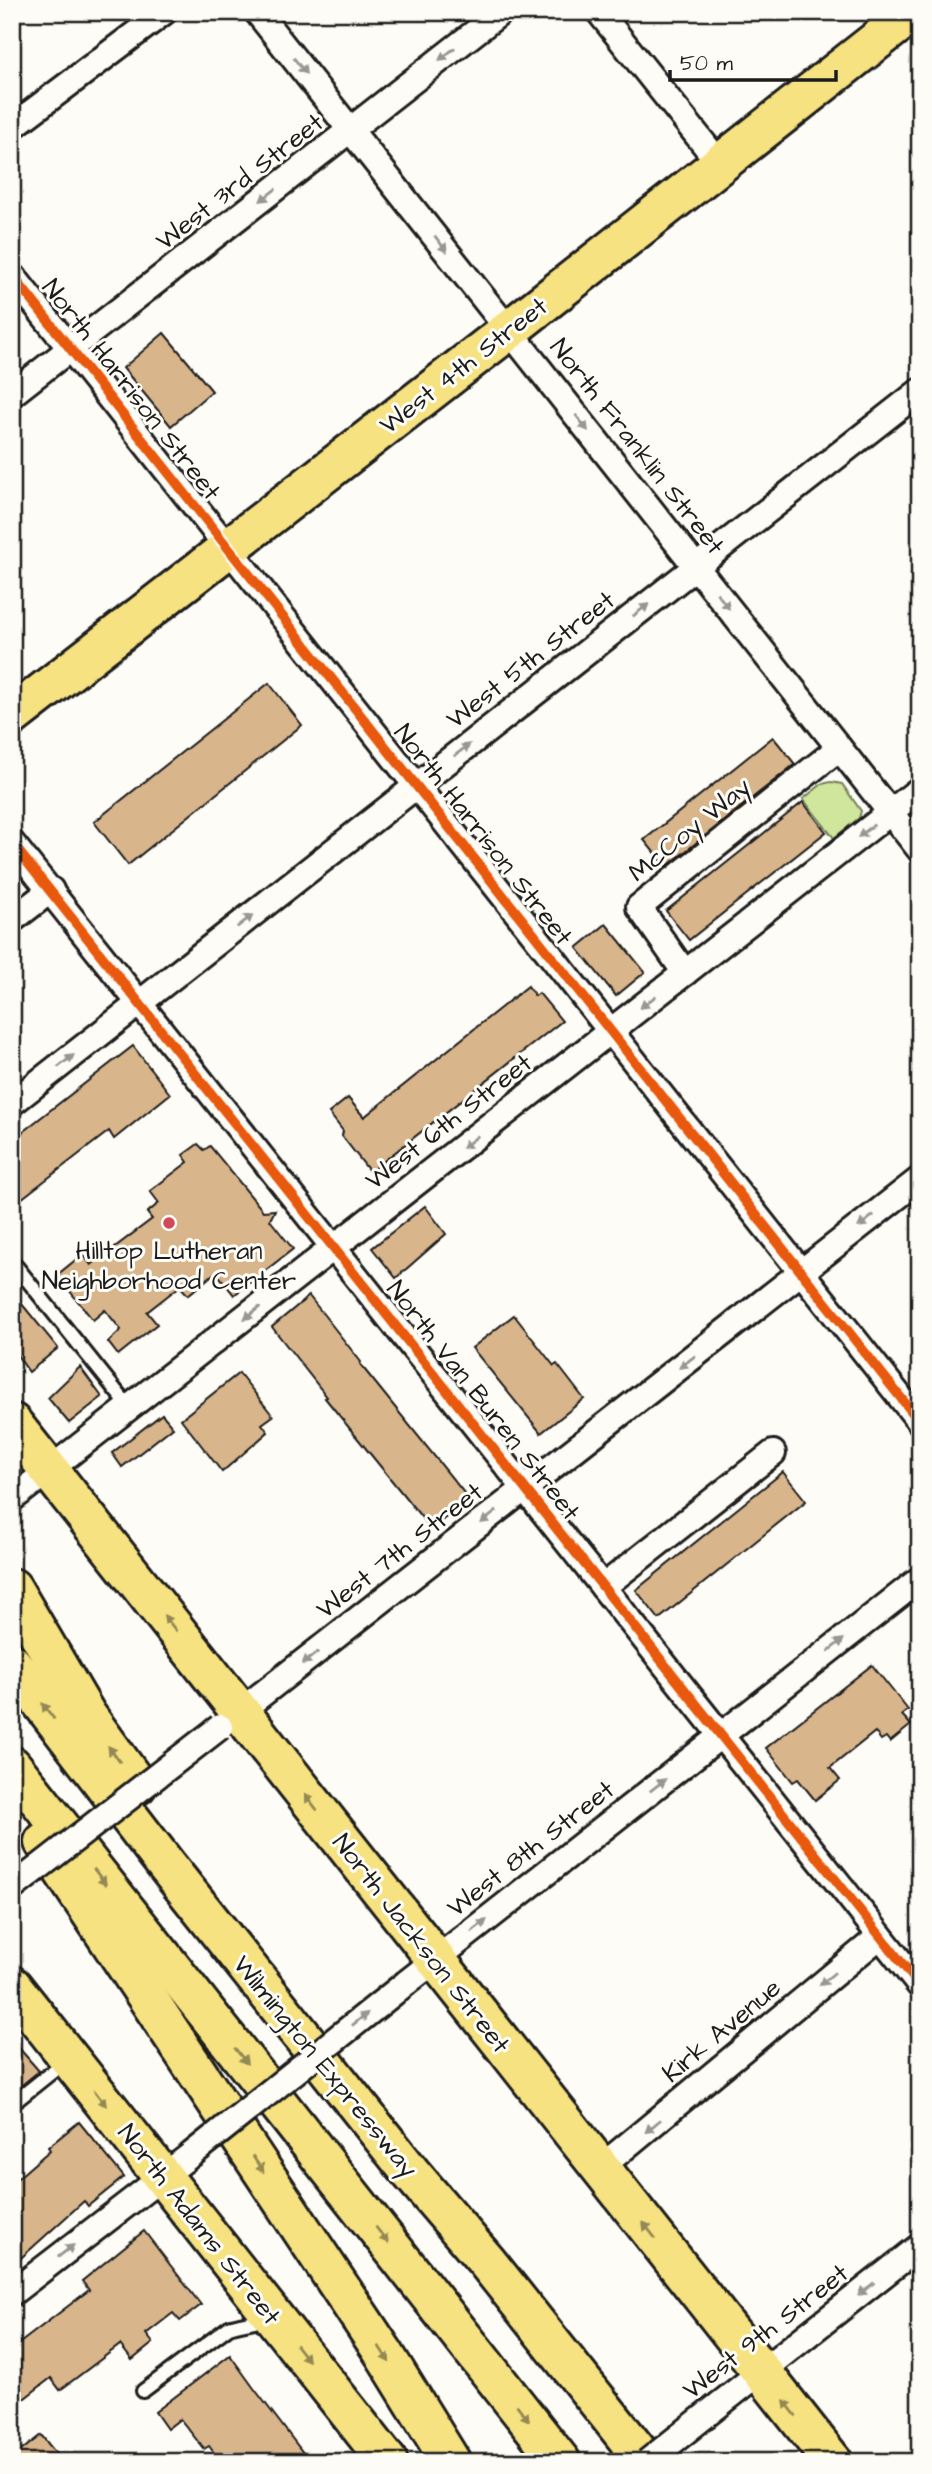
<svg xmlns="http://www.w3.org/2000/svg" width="932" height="2474" viewBox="0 0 932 2474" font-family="'Architects Daughter',sans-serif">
	<rect width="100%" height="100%" fill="#fdfcf7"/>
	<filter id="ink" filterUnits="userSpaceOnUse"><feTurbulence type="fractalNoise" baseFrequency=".0143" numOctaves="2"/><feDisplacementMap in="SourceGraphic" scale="14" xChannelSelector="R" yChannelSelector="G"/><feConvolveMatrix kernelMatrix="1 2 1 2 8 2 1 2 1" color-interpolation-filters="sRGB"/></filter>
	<g filter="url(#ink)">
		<polygon fill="#cfe69c" stroke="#76815c" stroke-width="2" points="831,782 842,784 861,811 859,818 834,838 803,799 822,784"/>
		<g fill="#d9b58b" stroke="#1c1c1c" stroke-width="2">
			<polygon points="164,333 212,391 171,426 123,368"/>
			<polygon points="269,683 302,725 128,865 94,822"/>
			<polygon points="773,737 795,764 666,867 644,840"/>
			<polygon points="803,802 826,832 689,940 666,911"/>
			<polygon points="606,924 645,972 616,996 577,948"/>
			<polygon points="528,986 535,996 539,993 562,1021 370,1172 342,1136 343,1131 329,1113 348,1098 364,1117"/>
			<polygon points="133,1046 170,1094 114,1139 109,1131 12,1206 12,1140"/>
			<polygon points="198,1144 204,1150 210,1146 263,1211 275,1210 270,1220 293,1249 234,1295 216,1272 188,1295 180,1286 147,1312 157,1324 118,1355 108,1342 121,1330 105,1310 93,1320 57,1275 83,1254 91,1265 152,1219 147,1213 159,1203 150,1191 188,1162 183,1155"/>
			<polygon points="425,1206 446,1234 396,1278 372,1248"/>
			<polygon points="12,1292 58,1348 29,1372 12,1348"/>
			<polygon points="309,1296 361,1362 360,1364 469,1499 431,1529 325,1398 327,1397 272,1327"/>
			<polygon points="514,1315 554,1366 557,1364 584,1399 541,1433 472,1348"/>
			<polygon points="80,1367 102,1397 69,1423 48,1398"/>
			<polygon points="239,1373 273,1416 262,1424 268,1432 222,1472 181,1419"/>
			<polygon points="162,1414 173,1427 122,1467 112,1453"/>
			<polygon points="783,1472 806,1501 659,1619 636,1590"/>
			<polygon points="872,1665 908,1710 902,1715 911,1725 890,1742 886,1737 881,1740 875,1732 830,1768 840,1780 815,1800 798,1779 793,1782 766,1748"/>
			<polygon points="12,2040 39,2071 12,2093"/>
			<polygon points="79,2122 124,2177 88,2206 84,2201 12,2266 12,2183 50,2150 48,2147"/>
			<polygon points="144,2231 201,2305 180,2321 173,2313 146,2334 153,2343 132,2360 120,2345 60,2390 51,2378 12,2408 12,2349 89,2290 82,2281"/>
			<polygon points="230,2355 253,2387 310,2462 221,2462 209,2446 204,2449 180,2419 167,2429 155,2412"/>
			<polygon points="41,2435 63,2462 12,2462 12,2458"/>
		</g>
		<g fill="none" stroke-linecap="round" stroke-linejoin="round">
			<defs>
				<g id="service">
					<polyline points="12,1261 129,1407"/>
					<polyline points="12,2104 67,2060"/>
					<path d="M143,2391l86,-64c14,-5 26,-4 39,-11"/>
				</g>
				<g id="minor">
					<polyline points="257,12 920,850"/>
					<polyline points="599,12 720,164"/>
					<polyline points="12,127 164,12"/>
					<polyline points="12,275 920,1422"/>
					<polyline points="12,394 501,12"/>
					<polyline points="12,843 920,1986"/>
					<polyline points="12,920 51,890"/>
					<polyline points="685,973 639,907 839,748"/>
					<polyline points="12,1103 920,391"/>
					<polyline points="12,1499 920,789"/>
					<polyline points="603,1587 773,1453"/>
					<polyline points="229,1720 920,1179"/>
					<polyline points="406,1983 920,1579"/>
					<polyline points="600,2168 880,1936"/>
					<polyline points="12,2293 192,2154"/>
					<polyline points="720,2404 920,2246"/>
				</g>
				<g id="primary">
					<polyline points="12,716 509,330 913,12"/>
					<polyline points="12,1423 833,2462"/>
					<polyline points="12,1986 388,2462"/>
				</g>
				<g id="motorway">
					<polyline points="12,1588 87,1716 137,1785"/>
					<polyline points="12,1664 166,1865 411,2173 487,2262 646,2462"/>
					<polyline points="12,1766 561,2462"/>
					<polyline points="44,1842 385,2355 451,2462"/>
				</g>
			</defs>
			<use href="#service" stroke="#1c1c1c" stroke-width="18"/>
			<use href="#minor" stroke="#1c1c1c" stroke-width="30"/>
			<use href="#primary" stroke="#1c1c1c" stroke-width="44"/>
			<use href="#motorway" stroke="#1c1c1c" stroke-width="44"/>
			<use href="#service" stroke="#fdfcf7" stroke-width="12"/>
			<use href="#minor" stroke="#fdfcf7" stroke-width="24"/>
			<use href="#primary" stroke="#f7e281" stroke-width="38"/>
			<use href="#motorway" stroke="#f7e281" stroke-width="38"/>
			<defs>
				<g id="minor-bridge">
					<polyline points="12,1888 220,1727"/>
					<polyline points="192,2154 406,1983"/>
					<polyline points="647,2462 720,2404"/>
				</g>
			</defs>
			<use href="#minor-bridge" stroke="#1c1c1c" stroke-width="30" stroke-linecap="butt"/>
			<use href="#minor-bridge" stroke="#fdfcf7" stroke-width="24"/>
			<defs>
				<g id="cycleway">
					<polyline points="12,275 920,1422"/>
					<polyline points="12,843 920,1986"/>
				</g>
			</defs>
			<use href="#cycleway" stroke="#fdfcf7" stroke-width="15"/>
			<use href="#cycleway" stroke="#e8590c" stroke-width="10"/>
		</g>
		<defs><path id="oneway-solid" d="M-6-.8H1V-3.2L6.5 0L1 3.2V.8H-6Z" transform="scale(1.75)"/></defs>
		<g fill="#989794">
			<use href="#oneway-solid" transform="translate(447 54) rotate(142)"/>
			<use href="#oneway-solid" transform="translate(300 66) rotate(52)"/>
			<use href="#oneway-solid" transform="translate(268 195) rotate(142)"/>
			<use href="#oneway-solid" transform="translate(441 244) rotate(52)"/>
			<use href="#oneway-solid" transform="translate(582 423) rotate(52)"/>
			<use href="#oneway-solid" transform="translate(723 601) rotate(52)"/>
			<use href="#oneway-solid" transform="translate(641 610) rotate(-38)"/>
			<use href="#oneway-solid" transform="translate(462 750) rotate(-38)"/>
			<use href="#oneway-solid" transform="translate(866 831) rotate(142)"/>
			<use href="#oneway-solid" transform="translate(245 921) rotate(-38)"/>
			<use href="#oneway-solid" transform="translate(648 1002) rotate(142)"/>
			<use href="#oneway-solid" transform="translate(66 1061) rotate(-38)"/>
			<use href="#oneway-solid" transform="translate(470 1142) rotate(142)"/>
			<use href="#oneway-solid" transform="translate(866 1221) rotate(142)"/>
			<use href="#oneway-solid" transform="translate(252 1313) rotate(142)"/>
			<use href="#oneway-solid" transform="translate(687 1362) rotate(142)"/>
			<use href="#oneway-solid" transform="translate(489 1517) rotate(142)"/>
			<use href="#oneway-solid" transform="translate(836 1645) rotate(-38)"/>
			<use href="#oneway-solid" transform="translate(310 1658) rotate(142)"/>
			<use href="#oneway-solid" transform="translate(658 1785) rotate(-38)"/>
			<use href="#oneway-solid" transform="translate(479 1926) rotate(-38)"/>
			<use href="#oneway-solid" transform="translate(827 1979) rotate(140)"/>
			<use href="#oneway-solid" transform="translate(360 2019) rotate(-39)"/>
			<use href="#oneway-solid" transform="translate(653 2126) rotate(140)"/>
			<use href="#oneway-solid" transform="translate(66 2251) rotate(-38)"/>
			<use href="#oneway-solid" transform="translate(866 2289) rotate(142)"/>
		</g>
		<g fill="#948954">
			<use href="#oneway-solid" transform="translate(170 1623) rotate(-128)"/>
			<use href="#oneway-solid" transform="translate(48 1711) rotate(-127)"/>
			<use href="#oneway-solid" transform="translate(114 1754) rotate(-126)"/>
			<use href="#oneway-solid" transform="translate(311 1802) rotate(-128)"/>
			<use href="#oneway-solid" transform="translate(100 1877) rotate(52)"/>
			<use href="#oneway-solid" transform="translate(241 2056) rotate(52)"/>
			<use href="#oneway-solid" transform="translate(100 2098) rotate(52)"/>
			<use href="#oneway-solid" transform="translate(258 2164) rotate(56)"/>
			<use href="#oneway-solid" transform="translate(649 2230) rotate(-128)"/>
			<use href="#oneway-solid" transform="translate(382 2235) rotate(52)"/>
			<use href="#oneway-solid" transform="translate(302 2353) rotate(52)"/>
			<use href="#oneway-solid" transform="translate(384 2354) rotate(57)"/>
			<use href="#oneway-solid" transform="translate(790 2408) rotate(-128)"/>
			<use href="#oneway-solid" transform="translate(523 2413) rotate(52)"/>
		</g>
	</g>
	<circle fill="#d1495b" stroke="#fdfcf7" stroke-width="2.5" cx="169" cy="1223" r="7"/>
	<g text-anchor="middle" stroke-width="6" stroke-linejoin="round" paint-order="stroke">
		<g font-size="26" fill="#1c1c1c" stroke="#fdfcf7">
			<text transform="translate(239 181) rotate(-38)" y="9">West 3rd Street</text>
			<text transform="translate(463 365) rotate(-38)" y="9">West 4th Street</text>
			<text transform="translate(132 389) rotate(52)" y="9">North Harrison Street</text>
			<text transform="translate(638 446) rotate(52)" y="9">North Franklin Street</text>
			<text transform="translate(530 659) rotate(-38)" y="9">West 5th Street</text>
			<text transform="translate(689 829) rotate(-39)" y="9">McCoy Way</text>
			<text transform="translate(484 834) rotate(52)" y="9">North Harrison Street</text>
			<text transform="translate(448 1121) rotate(-38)" y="9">West 6th Street</text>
			<text transform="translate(484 1400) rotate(52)" y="9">North Van Buren Street</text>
			<text transform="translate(399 1550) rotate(-38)" y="9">West 7th Street</text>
			<text transform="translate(530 1848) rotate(-38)" y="9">West 8th Street</text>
			<text transform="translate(422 1943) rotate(52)" y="9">North Jackson Street</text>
			<text transform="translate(721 2030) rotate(-40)" y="9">Kirk Avenue</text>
			<text transform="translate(326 2066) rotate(51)" y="9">Wilmington Expressway</text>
			<text transform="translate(200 2224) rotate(52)" y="9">North Adams Street</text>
			<text transform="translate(765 2331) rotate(-38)" y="9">West 9th Street</text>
		</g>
		<g font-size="26" fill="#1c1c1c" stroke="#fdfcf7">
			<text x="169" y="1259">Hilltop Lutheran<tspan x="169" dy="30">Neighborhood Center</tspan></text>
		</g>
	</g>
	<rect width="932" height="2474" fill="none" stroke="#fdfcf7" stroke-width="42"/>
	<rect x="21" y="21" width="890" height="2432" fill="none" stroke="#1c1c1c" stroke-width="2.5" filter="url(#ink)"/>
	<path d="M670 70v10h166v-10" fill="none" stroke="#1c1c1c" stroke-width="3.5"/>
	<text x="680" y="70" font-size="21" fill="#1c1c1c" stroke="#fdfcf7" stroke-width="5" paint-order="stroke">50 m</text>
</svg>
